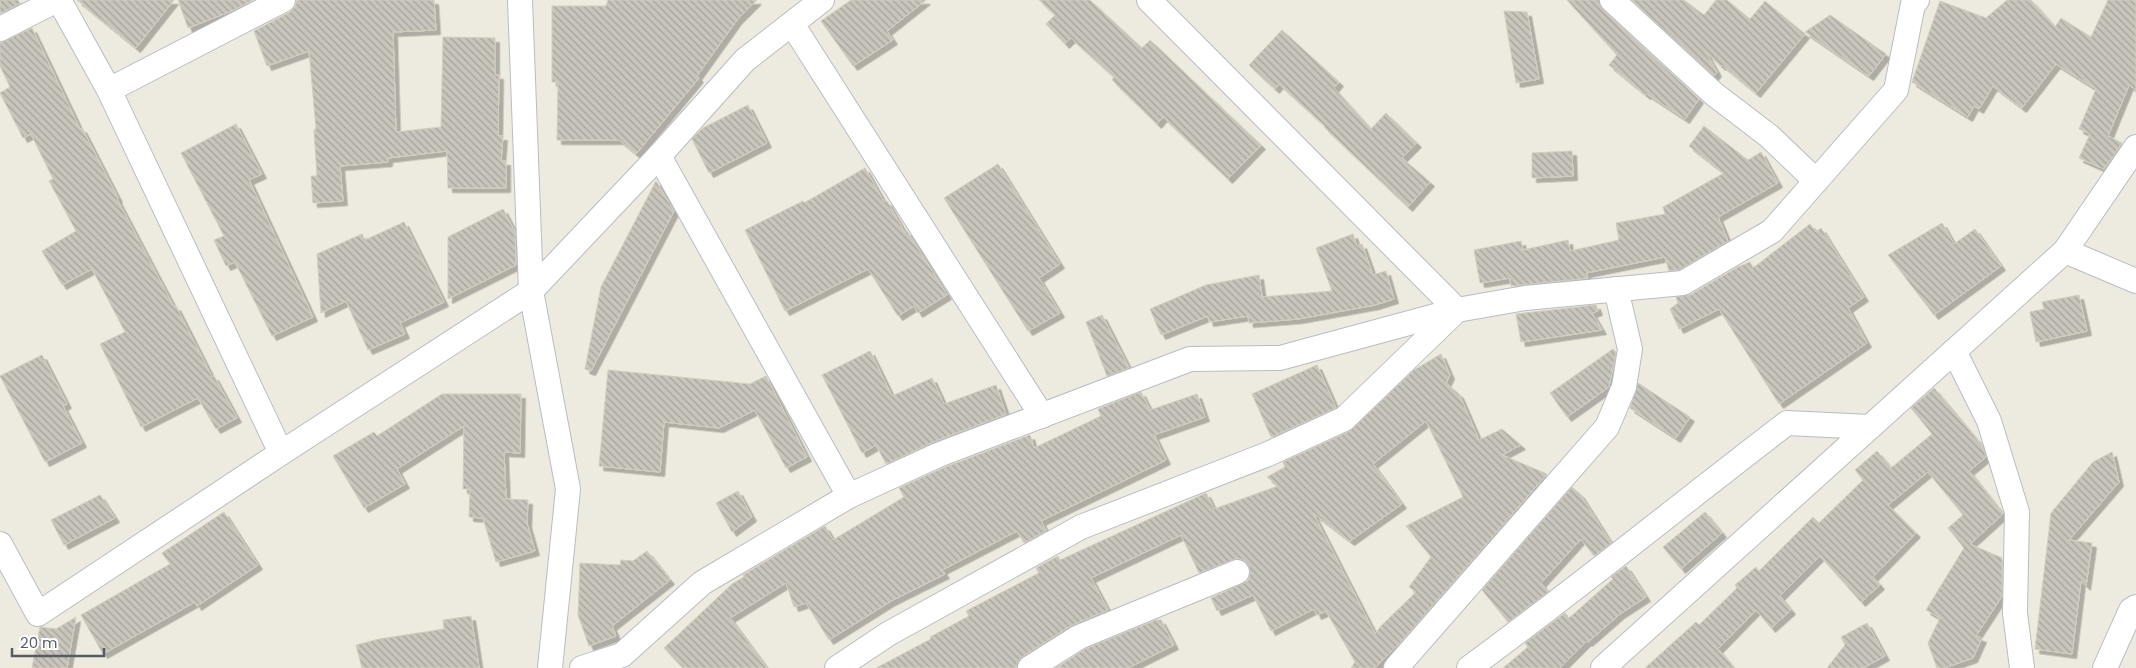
<svg xmlns="http://www.w3.org/2000/svg" width="2136" height="668" viewBox="0 0 2136 668" font-family="Poppins,sans-serif">
	<defs>
		<pattern id="building-back-hatch" width="6" height="6" patternUnits="userSpaceOnUse" patternTransform="scale(1.25)"><rect width="6" height="6" fill="#c8c5bc"/><path d="M-1 5l2 2M0 0l6 6M5-1l2 2" fill="none" stroke="#a5a39c"/></pattern>
		<filter id="shadow"><feDropShadow dx="4.5" dy="4.5" stdDeviation="0" flood-color="#0004"/></filter>
	</defs>
	<rect width="100%" height="100%" fill="#edebdf"/>
	<g fill="url(#building-back-hatch)" stroke="#d2cebd" fill-rule="evenodd" filter="url(#shadow)">
		<polygon points="0,0 18,0 20,3 0,14"/>
		<polygon points="77,0 174,0 136,48"/>
		<polygon points="178,0 253,0 234,10 188,28"/>
		<polygon points="297,0 434,0 436,30 393,32 396,132 441,127 443,37 495,38 495,75 499,75 498,136 503,136 501,161 506,161 506,188 448,188 447,151 388,158 388,162 340,166 343,201 313,203 311,176 317,176 314,130 316,129 309,51 267,66 254,31 290,12 295,7"/>
		<polygon points="608,0 757,0 737,20 697,76 699,78 636,154 619,140 557,140 558,82 552,82 552,6 606,6"/>
		<polygon points="851,0 926,0 887,31 893,40 853,66 821,21"/>
		<polygon points="1039,0 1090,0 1142,48 1150,40 1261,145 1228,179 1163,117 1157,124 1112,80 1114,77 1071,38 1065,44 1046,24 1055,15"/>
		<polygon points="1567,0 1599,0 1603,10 1699,99 1685,119 1647,94 1646,95 1609,65 1617,55"/>
		<polygon points="1632,0 1684,0 1704,15 1716,0 1727,0 1750,19 1765,1 1805,34 1756,93 1722,65 1721,66 1705,51 1717,72 1714,76"/>
		<polygon points="2007,0 2031,0 2055,27 2061,18 2091,37 2108,0 2136,0 2136,90 2129,85 2108,136 2122,143 2104,169 2079,158 2090,134 2079,129 2096,89 2056,64 2022,108 1993,86 1979,109 1974,106 1968,117 1912,82 1940,1 1986,18"/>
		<polygon points="1504,11 1527,12 1539,79 1516,83"/>
		<polygon points="1830,15 1886,54 1869,76 1805,32"/>
		<polygon points="32,28 80,129 82,128 118,198 117,199 174,307 176,306 212,377 214,376 237,418 216,429 198,398 141,427 100,344 125,332 92,269 62,285 42,251 76,231 49,181 53,179 31,134 23,138 0,93 10,87 0,66 0,43"/>
		<polygon points="1282,30 1339,82 1334,88 1371,129 1386,113 1417,143 1402,158 1430,182 1408,207 1324,127 1325,126 1279,84 1275,89 1249,65"/>
		<polygon points="748,105 767,143 709,173 692,139 703,128"/>
		<polygon points="236,124 262,174 249,180 313,317 272,336 235,262 226,266 214,240 224,236 181,153"/>
		<polygon points="1704,126 1748,160 1761,152 1778,183 1718,217 1728,241 1679,270 1669,271 1665,257 1586,273 1588,278 1511,286 1510,278 1480,283 1474,250 1521,241 1523,250 1568,240 1570,251 1619,240 1616,223 1665,214 1663,207 1724,173 1689,146"/>
		<polygon points="1572,151 1573,176 1532,178 1532,153"/>
		<polygon points="998,164 1060,264 1039,278 1060,313 1028,331 944,198"/>
		<polygon points="865,168 884,202 887,201 905,233 907,231 947,295 918,313 914,306 898,316 868,269 785,311 745,230 803,201 804,203"/>
		<polygon points="656,181 674,211 591,371 585,369 601,287"/>
		<polygon points="503,209 515,232 516,265 448,299 448,237"/>
		<polygon points="404,222 444,302 400,323 405,334 368,350 346,301 321,313 317,254 362,234 365,240"/>
		<polygon points="1942,223 1954,244 1975,229 2001,266 1934,315 1888,255"/>
		<polygon points="1810,224 1816,232 1821,228 1864,297 1848,308 1867,343 1779,404 1719,309 1679,329 1670,309 1678,303 1676,297 1690,295 1738,267 1750,262 1753,268"/>
		<polygon points="1353,234 1357,246 1362,244 1373,275 1386,271 1394,299 1375,305 1298,319 1249,323 1248,316 1209,322 1208,316 1161,335 1150,309 1206,285 1259,275 1262,297 1332,291 1316,248"/>
		<polygon points="2079,295 2087,331 2036,342 2030,312 2044,309 2042,302"/>
		<polygon points="1596,305 1598,311 1592,313 1602,330 1521,342 1516,314"/>
		<polygon points="1102,315 1129,368 1107,376 1086,322"/>
		<polygon points="1613,349 1616,352 1609,387 1567,417 1550,393"/>
		<polygon points="870,351 892,396 932,378 944,404 996,385 1006,414 933,442 886,464 876,445 862,453 822,375"/>
		<path d="M1441,354l9,21 -4,8 13,11 20,46 23,-11 19,16 -19,10 45,19 -148,170 -25,24h-23l4,-6 -29,-51 -9,4 -3,-6 -43,22 -18,-36 -36,16 -6,-13 37,-17 2,-7 -1,-8 -4,-5 -7,-3 -39,15 -18,-38 -90,43 17,32 -36,15 -49,31 -5,5 -2,7h-140l55,-29 -1,-2 39,-21 -3,-5 73,-38 -3,-5 22,-12 2,4 146,-67 8,16 64,-23 -11,-9 18,-10 -2,-5 67,-31 64,-61zM1426,421l37,76 -57,29 25,31 -22,30 7,5 -35,34 -6,8 -62,-121 37,28 52,-37 -29,-40z"/>
		<polygon points="42,355 67,404 63,406 82,443 45,462 0,376"/>
		<polygon points="1317,365 1336,408 1271,437 1252,394"/>
		<polygon points="608,370 750,384 766,376 807,457 786,468 755,410 719,428 664,422 660,472 599,466"/>
		<polygon points="1638,383 1690,417 1676,438 1630,408"/>
		<polygon points="1934,388 1983,447 1986,457 1969,471 2003,514 1970,544 2002,558 2002,596 1976,636 1982,638 1973,658 1944,668 1937,668 1928,643 1940,618 1926,610 1964,548 1948,528 1963,515 1928,472 1888,505 1916,533 1873,577 1880,585 1861,602 1820,556 1780,596 1791,610 1771,628 1756,610 1718,649 1734,668 1645,668 1696,622 1699,625 1737,588 1735,585 1756,567 1759,571 1813,517 1819,523 1863,480 1855,470 1877,451 1891,468 1932,434 1911,408"/>
		<polygon points="1141,392 1150,410 1197,394 1205,417 1154,435 1166,460 1041,521 1046,531 1024,543 1017,531 942,570 945,574 891,601 829,640 806,603 794,607 786,583 730,618 767,668 683,668 664,648 732,584 744,577 743,575 825,526 833,540 904,497 899,488 943,468 1030,435 1034,448 1101,416 1098,409"/>
		<polygon points="442,394 521,394 520,453 504,452 506,499 528,500 527,523 535,551 496,562 483,518 469,517 470,489 463,489 464,426 397,469 405,484 364,508 333,456 374,432 377,436"/>
		<polygon points="2112,452 2119,482 2069,540 2092,543 2086,586 2081,581 2072,654 2035,649 2051,513 2093,462"/>
		<polygon points="1572,487 1580,494 1611,543 1594,556 1581,539 1541,583 1548,592 1508,622 1482,590"/>
		<polygon points="738,491 752,517 732,532 716,503"/>
		<polygon points="100,495 115,518 64,545 51,520"/>
		<polygon points="224,512 258,565 197,606 195,602 103,654 81,615 170,564 162,553"/>
		<polygon points="1705,512 1722,533 1681,569 1663,547"/>
		<polygon points="647,551 670,580 612,626 616,636 589,646 578,615 580,563 620,565 621,560 633,561"/>
		<polygon points="1626,566 1646,597 1620,614 1588,642 1587,641 1560,668 1503,668 1528,647 1525,643 1565,613 1569,618 1613,579 1611,577"/>
		<polygon points="471,616 479,668 362,668 356,645 379,639 444,629 443,620"/>
		<polygon points="76,617 67,668 32,668 40,627 56,629"/>
		<polygon points="1156,620 1161,620 1174,645 1128,668 1056,668 1085,649"/>
		<polygon points="1867,623 1885,656 1863,668 1827,668 1845,645 1841,637"/>
	</g>
	<g fill="none" stroke-linecap="round" stroke-linejoin="round">
		<defs>
			<g id="minor">
				<polyline points="59,0 109,90 281,453"/>
				<polyline points="520,0 531,291 568,489 550,668"/>
				<polyline points="1612,0 1714,94 1769,136 1816,181"/>
				<polyline points="792,24 1042,416"/>
				<polyline points="0,29 57,0"/>
				<polyline points="109,90 283,0"/>
				<polyline points="659,156 849,496"/>
				<polyline points="2065,251 2136,281"/>
				<polyline points="1954,351 1989,421 2017,512 2015,613 2022,668"/>
				<polyline points="0,544 38,614 281,453 531,291 659,156 745,60 822,0"/>
				<polyline points="582,668 622,655 702,583 849,496 938,455 1190,359 1280,358 1457,310 1525,298 1683,283 1772,231 1896,90 1913,4 1917,0"/>
				<polyline points="837,668 888,634 1081,527 1268,454 1344,419 1457,310 1149,0"/>
				<polyline points="1030,668 1079,637 1237,572"/>
				<polyline points="1396,668 1607,427 1624,387 1630,349 1616,289"/>
				<path d="M1469,668c108,-79 212,-164 318,-245l83,4"/>
				<polyline points="1603,668 2065,251 2136,147"/>
				<polyline points="2105,668 2131,610 2136,607"/>
			</g>
		</defs>
		<use href="#minor" stroke="#babcc3" stroke-width="26"/>
		<use href="#minor" stroke="#fff" stroke-width="24"/>
	</g>
	<path d="M12 648v8h92v-8" fill="none" stroke="#585c62" stroke-width="2.5"/>
	<text x="20" y="648" font-size="15" fill="#585c62" stroke="#ffffff" stroke-width="4" paint-order="stroke">20 m</text>
</svg>
